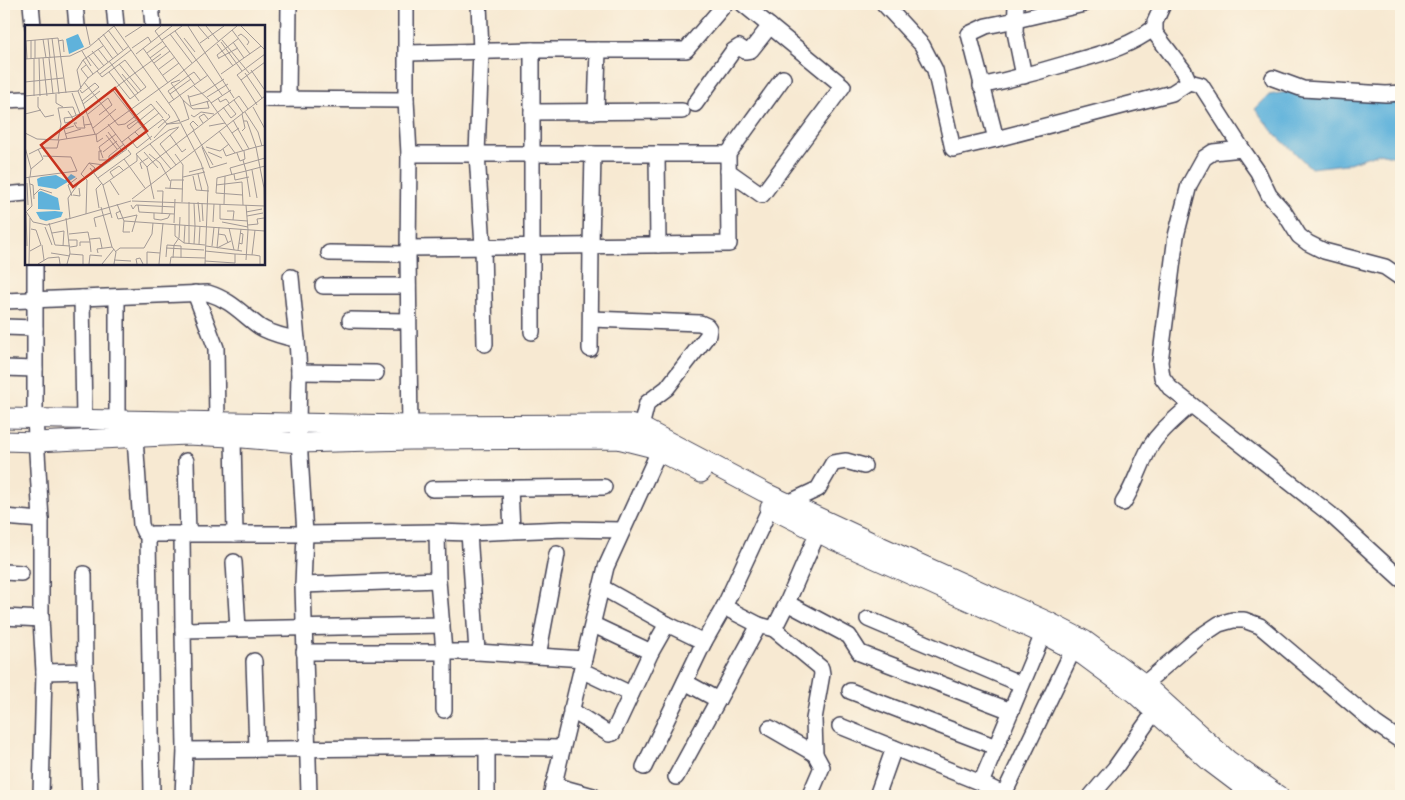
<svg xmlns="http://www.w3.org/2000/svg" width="1405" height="800" viewBox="0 0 1405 800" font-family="'IM FELL Double Pica',serif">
	<rect width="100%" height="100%" fill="#fcf5e5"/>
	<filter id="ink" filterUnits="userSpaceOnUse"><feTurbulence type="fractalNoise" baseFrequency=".02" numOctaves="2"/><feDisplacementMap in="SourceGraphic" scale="10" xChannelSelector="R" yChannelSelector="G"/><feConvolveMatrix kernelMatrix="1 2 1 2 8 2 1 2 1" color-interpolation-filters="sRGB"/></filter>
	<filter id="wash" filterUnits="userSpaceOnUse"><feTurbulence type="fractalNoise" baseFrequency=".0096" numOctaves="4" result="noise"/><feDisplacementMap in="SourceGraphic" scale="20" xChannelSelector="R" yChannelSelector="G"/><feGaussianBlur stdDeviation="1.12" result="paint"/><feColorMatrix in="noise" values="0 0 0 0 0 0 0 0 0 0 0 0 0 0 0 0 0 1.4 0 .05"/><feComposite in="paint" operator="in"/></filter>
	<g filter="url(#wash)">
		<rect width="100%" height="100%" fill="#f7e9d2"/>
		<polygon fill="#5fb2db" stroke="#406a8b" points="1287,92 1401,100 1401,158 1379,153 1346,164 1311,168 1274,133 1255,109 1269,95"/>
	</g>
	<g filter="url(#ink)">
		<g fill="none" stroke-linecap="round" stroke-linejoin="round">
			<defs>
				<g id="minor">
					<polyline points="31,4 33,26"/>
					<polyline points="75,4 77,26"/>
					<polyline points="114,4 116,26"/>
					<polyline points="151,4 153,26"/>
					<polyline points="406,4 406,100 409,154 408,254 410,436"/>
					<polyline points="479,4 481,51 477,154 483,246 485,344"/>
					<polyline points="884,4 922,45 935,70 953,149 996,139"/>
					<polyline points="1016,4 1015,32 1024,76"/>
					<polyline points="1084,4 1016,20 986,26 969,34 996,139 1172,93 1189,82 1184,71 1155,33 1155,22 1163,4"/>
					<polyline points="407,53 532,50 686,50 725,4"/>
					<polyline points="1273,78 1303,89 1386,94 1401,93"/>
					<polyline points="1189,82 1201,85 1242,149"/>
					<path d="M981,86c31,-7 61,-15 91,-24 31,-9 55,-14 82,-34"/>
					<polyline points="264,99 406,100"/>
					<polyline points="288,99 289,4"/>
					<polyline points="4,100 26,99"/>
					<polyline points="695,104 733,51 739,47 745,51 751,50 770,26"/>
					<polyline points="532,112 682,111"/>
					<polyline points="596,112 598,50"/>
					<polyline points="409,154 728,154"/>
					<polyline points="657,154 658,245"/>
					<polyline points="728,171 762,195 843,86 743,4"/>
					<polyline points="4,195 26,193"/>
					<polyline points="408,248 729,244 728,154 783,78"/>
					<polyline points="329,253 408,254"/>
					<polyline points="35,264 35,419 41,520 41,619 44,672 41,796"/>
					<polyline points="291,277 297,340"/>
					<polyline points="1401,278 1385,267 1324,251 1308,243 1299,236 1284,212 1269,195 1258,172 1242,149 1213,152 1204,158 1189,185 1176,236 1160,362 1162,377 1170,388 1330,514 1401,579"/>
					<polyline points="323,286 408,286"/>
					<polyline points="195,293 216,348 217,422"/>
					<polyline points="82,298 84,420"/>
					<path d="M4,301l204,-8c23,7 34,21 52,34 11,7 24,9 37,13l2,32 -1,52 7,110 -2,51 6,211"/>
					<polyline points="591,319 700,323 707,326 709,329 708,335 667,388 647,403 641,427"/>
					<polyline points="350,320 408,321"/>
					<polyline points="4,327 35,328"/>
					<polyline points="532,332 532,50"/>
					<polyline points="590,349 591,245 593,154"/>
					<polyline points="4,368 35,369"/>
					<polyline points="299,372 376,373"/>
					<polyline points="117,420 117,297"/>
					<polyline points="135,438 141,525 144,532 149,535"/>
					<polyline points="233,438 235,534"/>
					<polyline points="186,461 188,534"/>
					<polyline points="510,488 512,531"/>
					<polyline points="432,489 604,487"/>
					<polyline points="788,503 818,489 833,463 846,461 864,466"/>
					<path d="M1123,503c12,-18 17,-38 27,-56 10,-17 27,-29 40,-42"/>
					<polyline points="4,517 41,520"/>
					<polyline points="437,532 438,580 444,652 444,710"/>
					<polyline points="469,533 477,652"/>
					<polyline points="234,562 238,629"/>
					<polyline points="4,572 21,573"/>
					<polyline points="84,574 85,671"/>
					<polyline points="303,585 438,580"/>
					<polyline points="601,587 667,624 704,642 644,767"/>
					<polyline points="787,603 818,532"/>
					<polyline points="724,607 770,508"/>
					<polyline points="4,617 41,619"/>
					<polyline points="868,619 1021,684"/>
					<polyline points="442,625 183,630 185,750 487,747 561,748"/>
					<polyline points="598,627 651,652"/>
					<polyline points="774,629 787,603 849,636 860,653 1011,711"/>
					<polyline points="183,630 182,534 305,534 437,532 469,533 564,529 622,530"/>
					<polyline points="704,642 724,607 759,625 774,629 821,668 822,674 814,719 815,754 770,728"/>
					<polyline points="304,652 477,652 584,659"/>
					<polyline points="538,656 557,554"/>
					<polyline points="254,661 257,749"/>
					<polyline points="44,672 85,671 90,796"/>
					<polyline points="585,672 631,694"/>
					<polyline points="685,682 718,700"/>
					<polyline points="1137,690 1198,638 1219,624 1233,620 1244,620 1260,626 1376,724 1401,741"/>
					<polyline points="850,691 996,747"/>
					<polyline points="571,710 609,734 613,733 651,652 667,624"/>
					<polyline points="840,726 981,783 1043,634"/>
					<polyline points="487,747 487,796"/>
					<polyline points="676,777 759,625"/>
					<polyline points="981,783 1001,793 1005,792 1073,650"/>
					<polyline points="553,785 593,796"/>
					<polyline points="810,795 822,767 815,754"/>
					<polyline points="152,796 148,538 152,534 182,534"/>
					<polyline points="183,796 185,750"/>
					<polyline points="551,796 606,567 663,442"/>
					<polyline points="877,796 894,748"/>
					<polyline points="1091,796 1115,768 1160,704"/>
				</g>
				<g id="tertiary">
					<polyline points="4,418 409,425 629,424 641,427 764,492 880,546 1049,622 1084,640 1143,683 1228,760 1279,796"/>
					<polyline points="4,441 36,442 187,435 231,437 299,443 410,440 618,439 650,447 701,473"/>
					<polyline points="770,508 831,539 1043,634 1084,656 1134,693 1210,762 1255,796"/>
				</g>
			</defs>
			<use href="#minor" stroke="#424052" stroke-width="18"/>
			<use href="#tertiary" stroke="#424052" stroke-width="21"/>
			<use href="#minor" stroke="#fff" stroke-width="15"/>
			<use href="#tertiary" stroke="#fff" stroke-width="19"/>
		</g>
	</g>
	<g transform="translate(25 25)">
		<rect width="240" height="240" fill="#f7e9d2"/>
		<path d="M53,9l6,13 -15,7 -3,-15zM46,149l5,3 -20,12 -18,-3 -1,-7 4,-2 15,-2 9,5zM16,166l17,7 2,12 -22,-1v-17zM11,187l19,-1 8,1 -2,5 -15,4 -6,-2z" fill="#5fb2db"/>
		<path fill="none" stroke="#a29996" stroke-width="1" d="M61,1l4,19M89,1l61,86 26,51 7,24 -3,77M136,1l-6,5 40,54M163,1l46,72M173,1l11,13M181,1l13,16M216,1l24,24M83,5l15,20M207,5l18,24M150,6l47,64M78,9l15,21M145,9l22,29M134,11l13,-10M213,11l3,-2 5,4 3,4 -2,3M100,12l17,-11M27,13l7,56M73,13l15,21M159,13l11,14M18,14l3,19M23,14l2,19M6,15v19M10,15v18M137,15l20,-14M197,15l27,33M0,16l33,-3 8,55M1,16l1,18M33,16l5,-1 1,12M196,17l21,29M208,17l11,16M175,18l24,-17M192,19l16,22M107,23l16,-11 3,5M118,23l25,35M73,24l10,13M57,26l9,15M67,26l12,15M122,28l16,-12M111,29l23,-18M63,31l11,14M14,33l1,38M18,33l4,38M24,33l4,36M125,33l16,-12M194,33l19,-10M0,34l45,-3 19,-9 25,-21M194,34l-2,-4 22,-17M84,36l30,40M129,38l16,-12M94,39l22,27M61,40l-5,4 7,9M134,44l16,-12M226,45l13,19M72,46l5,6 23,-17 10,13 -16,12 11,14 16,-12 -11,-14 26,-19M84,47l10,13 -6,5M220,48l17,25M68,49l-10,-14 20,-14M75,49l31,-24M97,49l16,19M196,49l40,-28M138,50l16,-12M155,55l-9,3 12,17 6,19 -8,3M216,55l-4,-5 28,-21M0,57l38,-4M59,57l34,43 7,-1 26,-20 12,14M169,61l15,14 23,33 7,-5M56,64l-4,-19 6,-10M55,65l2,3 13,-10 4,4 -17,14M53,66l17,43M47,68l8,21M31,69v9l7,4M145,69l21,-15M163,70l3,11 18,-5M0,71l53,-5 10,-13 41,-32M9,71v-37M13,72v10l7,10 9,-2M164,72l14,-4 21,-14M182,72l21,-13M193,73l2,4 6,-3 3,4M149,75l-6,-9 20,-15 6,-4 7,9M158,75l10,9 16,-1 -2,-7M209,75l9,13M74,76l13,-12 34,43 17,-13 4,5M131,76l11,13M144,78l39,-28M186,78l20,-13M58,79l17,-13M232,80l-16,-25 24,-18M198,82l8,11 5,-4 -8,-10M228,82l12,22M43,86l4,6 1,4 -8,2 -1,-5 8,-1 15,-6M220,87l13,20 4,14M0,89l16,-4M63,89l20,-16 4,7 -13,10M217,89l3,14 -3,3M166,90l3,2 7,-5 13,2M58,91l1,9 8,-1M111,95l-9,6 2,3 26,-21M155,95l-13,4 13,-1M208,95l16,29M219,96h3l9,26 9,-2M52,98h-3l3,5h8l-1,-3M178,98l-4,-6 5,-3 4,5M184,101l16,-3M68,103l23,-19M133,103l12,-11 -2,-3M168,105l20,35M169,105l-4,-6 3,-3 5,5M194,106l16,22 21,-6 8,41 1,57M83,107l15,20M110,107l5,5 6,-5 5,8M0,108l12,6 22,1 38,-6 80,-58 60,-50M207,108l11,18M40,109l16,-5M71,109l1,8 6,-4M81,110l11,14M145,110l12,17 4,-3M103,112l9,11 15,-12M129,113l13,-14M42,114l-3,-10 10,-3M33,115l3,-16 -3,-16 15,-1 3,8M97,117l37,-29M125,119l21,25M0,122l6,22 -1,8 -5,1M177,122l8,21 17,-5M181,122l14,4 9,-7M198,124l3,7 9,-3M77,126h-3v9h10M78,127l14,-11M119,127l14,16M183,127l14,6M212,128l3,8 5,-2 -1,-8M4,129l12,-6h16l2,-8M124,129l11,9 10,18M150,129l8,11 -1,37M78,133l-4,-11 17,-13M99,134l21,29M218,135l3,11 19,-5M84,137v-6l15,-12M64,138l15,2M151,140l-16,-21 18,-16M122,142l-11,-13 33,-24 10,-3M65,143l13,17 9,33M6,144l12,-10 -5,-10M117,144l-2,-6 8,-5M227,145l5,28M164,147l15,-4M173,149l4,17M209,149l1,6 14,-3M207,150l-2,-7 35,-10M168,151l3,14 13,1M5,152l47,-6 -6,-14 -28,-1M158,152l22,-5M73,153l33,-24 -3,-4M89,153l-4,-6 9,-6 5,5M85,156l9,14M2,158l1,22M5,159l3,1 1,14M78,160l34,-24v-6M191,160l26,-3 1,23M140,163l18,1M145,164l1,-9h13M132,166h6l-1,23M9,170l6,-6 12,4M48,170l7,1 -1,-8M218,170l-27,-2 1,-15 29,-7 4,26M47,171l-4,-11 9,-7M107,174l133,-103M129,174l-7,-32 3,-3 89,-68 9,13M107,176l133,5M173,177l2,20M169,178l1,23M177,178l1,18M92,179l7,17 141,10M195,179v15l28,2M199,179l1,-28M106,180l2,4 3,-4 38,2M113,180l1,7 35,2M221,180l2,25 -2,30M76,182l11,40 4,5 -2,12M74,183l-3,-19 6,-6M0,185l8,12 14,3 84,-24M2,186l5,-5 -3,-29M96,186l-5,2 2,6 5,-1M202,186h7l-1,9M221,187l16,-3M129,188v6l7,1 7,-2 2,-4M1,189l1,32M61,189l1,-34 -6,-6 8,-11 6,5 -5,6M222,191l16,-3M41,193l4,35 -3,11M98,193l14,-3 -5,17M45,194l-2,-21 11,-15 48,-34 -19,-25M99,196l-1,11h7M188,197l1,-18M197,197l26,5M24,198l6,22 15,1M149,198l1,-24M150,199v12l9,7 21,2M223,200l10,-1 -1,-5 7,-1M20,202l7,18M71,202l-2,-9 17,-5M204,203l5,22M27,208l12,-2 -1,15M44,209l19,-2 2,10M193,209l7,1 3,8M65,214l10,-1 2,10M44,215h8v6l-7,1M159,218l1,-18M214,218l3,1 1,-10 -3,-1M164,219v-42M169,219l1,-18M174,219l1,-18M17,220l2,15M55,221v-4h10l1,10M181,221l36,5M187,221l2,-19M141,223l38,2M192,223l2,-21M192,223l14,-7M213,225l3,-21M5,226l11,-6 -5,-15 -5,-1M180,226l30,3M90,227l5,-4h24l8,-14 1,-11M26,228l19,3M73,228l-1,-4 15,-2M45,229l13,1v9M227,230l3,-25M141,232l1,-12 14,1v12M148,233l1,-13 5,-7 1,-21M89,235l17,1M180,236l30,2v-9l19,1 6,1v8M4,239l1,-46M13,239l10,-6 11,-1 1,7M64,239l1,-9 12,1M77,239l12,-15M112,239l-1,-5 4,-1 3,6M122,239v-12l13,1M134,239l4,-41M145,239l1,-7 34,1"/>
		<path fill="#c8321e" fill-opacity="0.15" stroke="#c8321e" stroke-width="2.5" d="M90,63l32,43 -74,56 -32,-42z"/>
		<rect width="240" height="240" fill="none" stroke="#22223b" stroke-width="2.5"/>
	</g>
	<rect width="1405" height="800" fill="none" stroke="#fcf5e5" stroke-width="20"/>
</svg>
